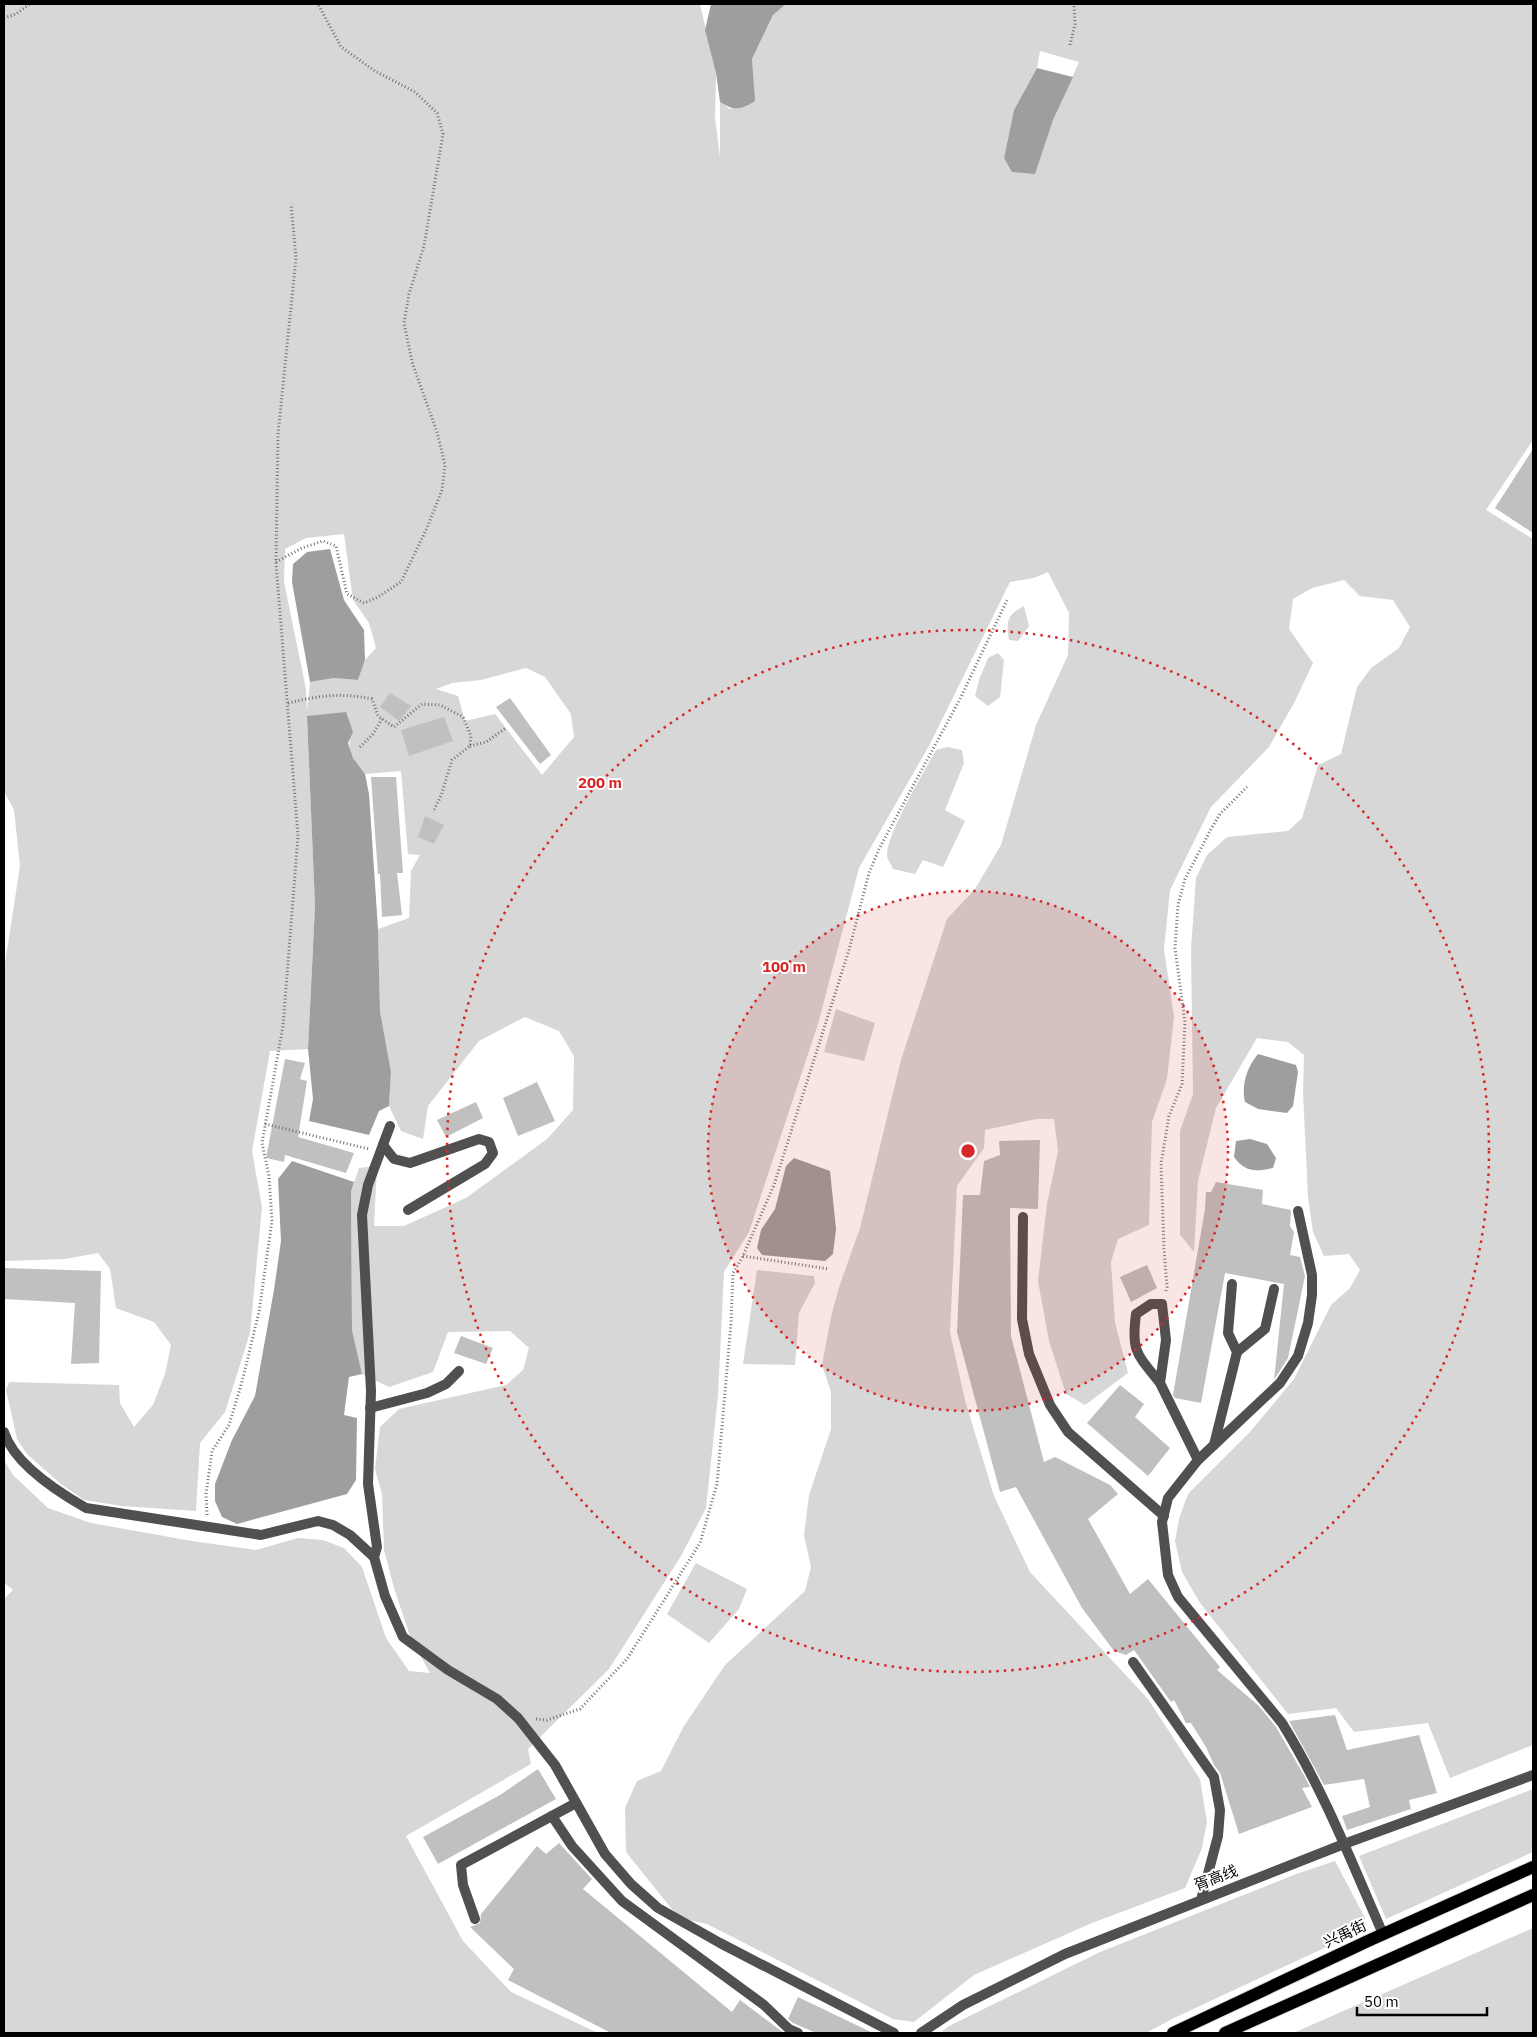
<svg xmlns="http://www.w3.org/2000/svg" width="1537" height="2037" viewBox="0 0 1537 2037" font-family="'IBM Plex Sans','Noto Sans SC',sans-serif">
	<rect width="100%" height="100%" fill="#fff"/>
	<g fill="#d7d7d7" fill-rule="evenodd">
		<path d="M4,4h696l16,69 -1,45 5,39v-55l10,7 24,-8 -2,-42 21,-44 13,-11h747v436l-47,70 47,29v1206l-83,33 -22,-55 -74,9 -18,-24 -48,6 -88,-111 -18,-31 -7,-31 4,-22 9,-25 62,-62 44,-53 37,-74 19,-17 10,-18 -11,-16 -25,2 -11,-24 -5,-35 -5,-105 1,-37 -16,-13 -31,-4 -41,70 -18,73 -4,71 -14,-17v-104l13,-37 -2,-145 5,-71 11,-23 20,-18 61,-6 14,-13 16,-53 23,-11 16,-67 14,-19 28,-20 11,-21 -17,-27 -33,-4 -16,-16 -32,8 -19,11 -4,30 24,34 -19,40 -25,44 -58,60 -41,83 -6,59 10,68 -7,62 -15,43 -3,103 -31,14 -7,23 4,60 13,51 -43,32 -19,-11 -17,-53 -11,-60 9,-77 11,-53 -4,-32h-18l-51,11 -1,18 -27,38 -7,146 15,68 29,96 36,76 118,127 52,80 7,43 -5,26 -17,40 -93,35 -118,52 -60,47 -21,-3 -186,-95 -28,-6 -53,-66 -1,-44 12,-27 24,-10 23,-45 41,-61 80,-74 6,-24 -7,-32 5,-40 22,-66v-37l-9,-27 9,-48 8,-30 21,-59 41,-168 46,-141 28,-30 26,-44 35,-120 32,-70 1,-42 -21,-41 -14,6 -24,4 -80,162 -71,124 -41,156 -69,208 -25,40 -6,124 -12,112 -25,48 -72,113 -81,80 3,15 -125,72 57,105 48,51 87,41h-594v-434l9,-9 -9,-7v-123l9,15 35,33 43,15 101,18 64,9 42,-12 25,2 21,8 18,19 24,71 23,33 21,2 -19,-34 -17,-51 -10,-38 -2,-56 -7,-25 5,-42 19,-18 107,-24 17,-15 6,-22 -19,-17 -62,1 -15,40 -44,15 -27,-13 -10,-44 -1,-138 8,-24 18,-2 -3,60h30l62,-28 81,-59 26,-29 1,-54 -15,-25 -34,-14 -46,24 -51,65 -5,33 -22,-8 -12,-25 2,-34 -11,-61 -2,-82 31,-11 2,-47 9,-16 -12,-1 -7,-83 -36,3c-12,-16 -20,-23 -13,-42l-45,-16 8,190 -7,143 -38,2 -18,100 10,56 -12,126 -25,79 -25,31 -4,68 -74,-5 -38,-6 -23,-16 -34,-30 -10,-15 -11,-49 3,-8 110,3 1,18 14,24 19,-22 12,-31 6,-29 -17,-23 -38,-14 -6,-39 -12,-16 -33,6 -61,2v-291l16,-104 -6,-56 -10,-19zM1040,51l39,11 -26,58 -49,38 10,-48 23,-42zM344,534l9,66 16,23 7,25 -11,12 -7,20 -24,-2 -24,4 -3,29 -1,-22 -22,-107 1,-33 21,-11zM526,668l19,9 26,37 3,23 -32,38 -47,-61 -30,7 -7,-25 -22,-7 16,-6 29,-3z"/>
		<path d="M1024,606l5,20 -11,15 -9,-1c-3,-19 -2,-25 15,-34z"/>
		<polygon points="998,653 1004,660 1000,697 988,706 975,696 979,680 988,658"/>
		<path d="M947,747l15,3 2,13 -19,47 20,11 -22,46 -20,-7 -8,14 -22,-5c-2,-5 -6,-10 -6,-14 0,-22 37,-83 49,-105z"/>
		<polygon points="836,1009 875,1023 864,1061 824,1052"/>
		<polygon points="757,1270 814,1276 815,1283 799,1313 795,1365 743,1364"/>
		<polygon points="696,1563 747,1589 739,1609 709,1643 667,1614"/>
		<polygon points="1533,1789 1533,1852 1386,1919 1359,1856"/>
		<polygon points="1335,1861 1365,1918 1362,1925 1350,1936 1172,2019 1146,2033 940,2033 949,2026 1100,1952 1299,1873"/>
		<polygon points="1533,1928 1533,2033 1293,2033"/>
	</g>
	<g fill="#9e9e9e">
		<path d="M711,4h75l-13,11 -21,44 3,42c-15,9 -21,10 -35,1l-4,-29 -11,-43z"/>
		<polygon points="1037,68 1073,77 1053,120 1035,174 1012,172 1004,158 1014,110"/>
		<polygon points="330,549 344,600 364,630 365,660 358,680 334,678 310,682 292,582 293,564 307,552"/>
		<polygon points="346,712 353,732 348,743 353,758 365,774 369,794 378,929 380,1011 391,1072 389,1106 379,1111 369,1135 309,1121 313,1099 308,1049 315,906 307,716"/>
		<path d="M1258,1054l38,11 2,7 -5,34 -6,7 -29,-4 -13,-7c-4,-17 2,-35 13,-48z"/>
		<path d="M1250,1139l17,5 9,14 -3,10c-18,4 -28,4 -39,-11l2,-16z"/>
		<polygon points="794,1158 830,1171 836,1229 833,1254 825,1261 762,1255 757,1248 761,1230 775,1209 786,1166"/>
		<polygon points="292,1161 354,1182 351,1192 352,1330 362,1374 349,1377 344,1415 357,1418 356,1480 347,1494 237,1524 222,1517 215,1501 215,1484 232,1440 255,1396 274,1290 281,1241 278,1179"/>
	</g>
	<g fill="#c0c0c0">
		<polygon points="1533,449 1533,533 1495,508"/>
		<polygon points="390,693 411,706 399,721 380,707"/>
		<polygon points="510,698 551,755 540,764 496,707"/>
		<polygon points="444,717 453,741 409,756 401,730"/>
		<polygon points="371,777 396,777 403,873 397,873 402,915 382,917 380,874 378,874"/>
		<polygon points="425,816 444,825 434,844 418,837"/>
		<polygon points="285,1059 305,1063 300,1079 307,1081 298,1137 354,1153 346,1173 285,1155 284,1162 266,1158"/>
		<polygon points="537,1082 555,1121 518,1136 503,1098"/>
		<polygon points="476,1102 483,1118 446,1137 437,1120"/>
		<polygon points="1040,1140 1038,1209 1010,1208 1011,1336 1044,1462 1055,1457 1110,1485 1118,1494 1088,1519 1130,1594 1148,1579 1220,1667 1217,1670 1259,1706 1276,1727 1305,1777 1310,1787 1302,1788 1312,1807 1239,1834 1220,1773 1214,1765 1206,1747 1191,1723 1186,1723 1174,1700 1171,1702 1134,1650 1126,1655 1114,1651 1082,1608 1016,1487 1000,1492 957,1332 963,1195 980,1195 984,1161 1000,1155 999,1141"/>
		<polygon points="1216,1182 1263,1190 1262,1204 1291,1210 1290,1226 1294,1232 1290,1255 1300,1257 1305,1276 1288,1358 1274,1380 1284,1284 1225,1273 1201,1403 1175,1398 1173,1395 1205,1209 1206,1192 1211,1192"/>
		<polygon points="1147,1265 1157,1288 1131,1302 1120,1277"/>
		<polygon points="4,1268 101,1271 99,1363 71,1364 75,1303 4,1299"/>
		<polygon points="461,1336 493,1348 486,1364 454,1353"/>
		<polygon points="1120,1385 1144,1404 1135,1417 1170,1448 1148,1476 1087,1423"/>
		<polygon points="1335,1715 1347,1750 1419,1735 1437,1793 1409,1800 1411,1809 1347,1830 1342,1816 1370,1807 1364,1779 1324,1785 1289,1721"/>
		<polygon points="538,1769 556,1799 438,1864 423,1837 500,1795"/>
		<polygon points="559,1843 592,1879 583,1889 732,2012 740,2000 784,2033 611,2033 508,1980 514,1969 470,1927 480,1923 481,1914 537,1846 546,1854"/>
		<polygon points="798,1997 873,2033 816,2033 793,2023 788,2019"/>
	</g>
	<g fill="none" stroke-linecap="round" stroke-linejoin="round">
		<defs>
			<g id="primary">
				<polyline points="1173,2033 1370,1940 1533,1867"/>
				<polyline points="1225,2033 1533,1895"/>
			</g>
		</defs>
		<use href="#primary" stroke="#dbdbdb" stroke-width="14"/>
		<g stroke="#727272" stroke-width="3" stroke-dasharray="1 2.5" stroke-linecap="butt">
			<polyline points="4,18 16,14 30,4"/>
			<polyline points="1070,45 1075,24 1074,4"/>
			<polyline points="276,562 302,548 323,541 336,546 347,594 364,603 378,597 401,582 427,528 442,490 445,465 437,432 412,362 404,323 409,294 424,246 443,134 437,113 415,92 375,71 341,47 318,4"/>
			<path d="M288,703c31,-7 52,-11 84,-4l6,17 16,11 28,-23 18,1 23,12 8,19 -1,10 -18,14 -11,36 -8,16"/>
			<polyline points="470,746 486,742 506,728"/>
			<polyline points="360,747 373,734 382,719"/>
			<polyline points="265,1124 369,1149"/>
			<polyline points="743,1256 829,1269"/>
			<polyline points="1166,1291 1167,1287 1164,1249 1161,1164 1169,1116 1182,1084 1185,1023 1175,948 1178,905 1185,879 1211,829 1220,814 1247,787"/>
			<polyline points="207,1515 206,1494 212,1451 229,1425 242,1382 259,1312 272,1221 269,1176 262,1143 283,1026 298,836 276,563 278,434 296,258 291,204"/>
			<polyline points="536,1719 547,1720 580,1709 627,1659 700,1543 717,1484 731,1323 733,1273 743,1256 774,1185 849,950 869,873 879,849 960,699 1008,598"/>
		</g>
		<g stroke="#505050" stroke-width="10">
			<polyline points="383,1145 394,1159 410,1163 479,1139 489,1142 493,1153 485,1164 408,1210"/>
			<path d="M1298,1211l14,64v20l-4,28 -10,33 -18,27 -82,77 -30,38 -6,24 6,53 10,22 104,126c41,66 70,140 101,211"/>
			<polyline points="1023,1217 1022,1319 1029,1354 1050,1405 1068,1432 1164,1516"/>
			<polyline points="1237,1352 1265,1329 1274,1289"/>
			<path d="M1160,1383c-23,-29 -29,-31 -24,-69l15,-10h11l4,36 -6,43 38,77"/>
			<polyline points="370,1408 427,1393 446,1384 459,1371"/>
			<path d="M4,1432c10,32 54,60 82,76l175,27 57,-14 15,4 17,10 24,22 3,-10 -9,-63 3,-93 -9,-176 6,-30 22,-59"/>
			<polyline points="1214,1445 1237,1352 1228,1333 1232,1284"/>
			<polyline points="1133,1662 1214,1777 1220,1810 1218,1836 1201,1900"/>
			<polyline points="552,1816 572,1846 622,1901 764,2005 789,2029 798,2033"/>
			<polyline points="475,1919 463,1885 461,1865 576,1803"/>
		</g>
		<g stroke="#505050" stroke-width="10">
			<polyline points="374,1557 385,1596 403,1637 448,1670 497,1699 518,1718 555,1765 605,1854 631,1884 658,1908 720,1943 894,2033"/>
			<polyline points="921,2033 963,2005 1065,1954 1344,1844 1533,1775"/>
		</g>
		<use href="#primary" stroke="#000" stroke-width="12"/>
	</g>
	<circle cx="968" cy="1151" r="260" fill="#d62828" fill-opacity=".12"/>
	<g fill="none" stroke="#d62828" stroke-width="2.5" stroke-dasharray="2.5 5">
		<circle cx="968" cy="1151" r="260"/>
		<circle cx="968" cy="1151" r="521"/>
	</g>
	<g text-anchor="middle" stroke-width="4" stroke-linejoin="round" paint-order="stroke">
		<g font-size="15" fill="#000" stroke="#fff">
			<text transform="translate(1216 1878) rotate(-21)" y="5">胥高线</text>
			<text transform="translate(1345 1934) rotate(-25)" y="5">兴禹街</text>
		</g>
	</g>
	<circle cx="968" cy="1151" r="8" fill="#d62828" stroke="#fff" stroke-width="2.5"/>
	<g font-size="15" text-anchor="middle" font-weight="bold" fill="#d62828" stroke="#fff" stroke-width="4" stroke-linejoin="round" paint-order="stroke">
		<text x="600" y="788">200 m</text>
		<text x="784" y="972">100 m</text>
	</g>
	<rect width="1537" height="2037" fill="none" stroke="#000000" stroke-width="10"/>
	<path d="M1357 2007v8h130v-8" fill="none" stroke="#000000" stroke-width="2.5"/>
	<text x="1364" y="2007" font-size="15" fill="#000000" stroke="#ffffff" stroke-width="4" paint-order="stroke">50 m</text>
</svg>
